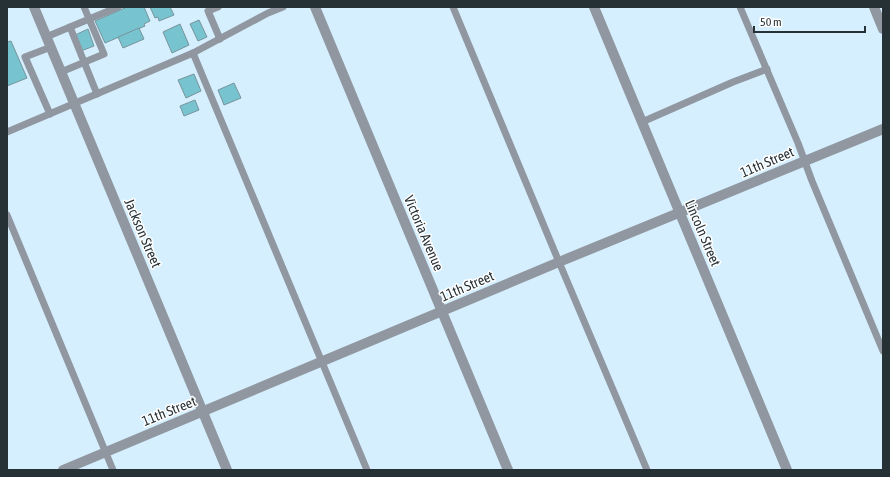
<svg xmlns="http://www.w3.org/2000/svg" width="890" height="477" viewBox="0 0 890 477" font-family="'Asap Condensed',sans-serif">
	<rect width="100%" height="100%" fill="#d5effe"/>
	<g fill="#78c3d0" stroke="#77959a">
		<polygon points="127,7 144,7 150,21 144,24 145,26 105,43 95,21"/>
		<polygon points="150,7 170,7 174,15 159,21 158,17 155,18"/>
		<polygon points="199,20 207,37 198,41 190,24"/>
		<polygon points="180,24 189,45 172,53 163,32"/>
		<polygon points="139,28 144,39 123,48 118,37"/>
		<polygon points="88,29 94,46 81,51 75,35"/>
		<polygon points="11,41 27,78 7,86 7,42"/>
		<polygon points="194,74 201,91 186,98 178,80"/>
		<polygon points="234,83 241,98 224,105 218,90"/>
		<polygon points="195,100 199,110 184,116 180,106"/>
	</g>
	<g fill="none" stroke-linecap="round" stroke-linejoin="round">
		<g stroke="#9097a0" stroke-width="7">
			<polyline points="218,7 208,11 220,39"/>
			<polyline points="453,7 559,262 647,470"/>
			<polyline points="740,7 798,143 812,181 883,351"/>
			<polyline points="70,27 97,94"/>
			<polyline points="46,37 118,7"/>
			<polyline points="193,53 367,470"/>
			<polyline points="61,72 104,54 84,7"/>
			<polyline points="50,114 25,57 51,47"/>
			<polyline points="642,122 733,82 767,69"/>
			<polyline points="7,132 193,53 268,13 283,7"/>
			<polyline points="7,215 113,470"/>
		</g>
		<g stroke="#9097a0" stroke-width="10">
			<polyline points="34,7 227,470"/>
			<polyline points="315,7 508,470"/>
			<polyline points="594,7 787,470"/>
			<polyline points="874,7 883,29"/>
			<polyline points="63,470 559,262 883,129"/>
		</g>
	</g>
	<g text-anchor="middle" stroke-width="3" stroke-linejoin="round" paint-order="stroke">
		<g font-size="14" fill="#263136" stroke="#fff">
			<text transform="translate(767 162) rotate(-23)" y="5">11th Street</text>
			<text transform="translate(143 233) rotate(67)" y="5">Jackson Street</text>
			<text transform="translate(424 233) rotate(67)" y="5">Victoria Avenue</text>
			<text transform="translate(703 233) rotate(67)" y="5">Lincoln Street</text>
			<text transform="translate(467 286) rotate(-23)" y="5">11th Street</text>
			<text transform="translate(169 411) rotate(-22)" y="5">11th Street</text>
		</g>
	</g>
	<rect width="890" height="477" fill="none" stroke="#263136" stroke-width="16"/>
	<path d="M754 26v6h111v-6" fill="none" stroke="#263136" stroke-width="2"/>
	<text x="760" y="26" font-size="12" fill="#263136" stroke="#ffffff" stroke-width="3" paint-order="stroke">50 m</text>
</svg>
